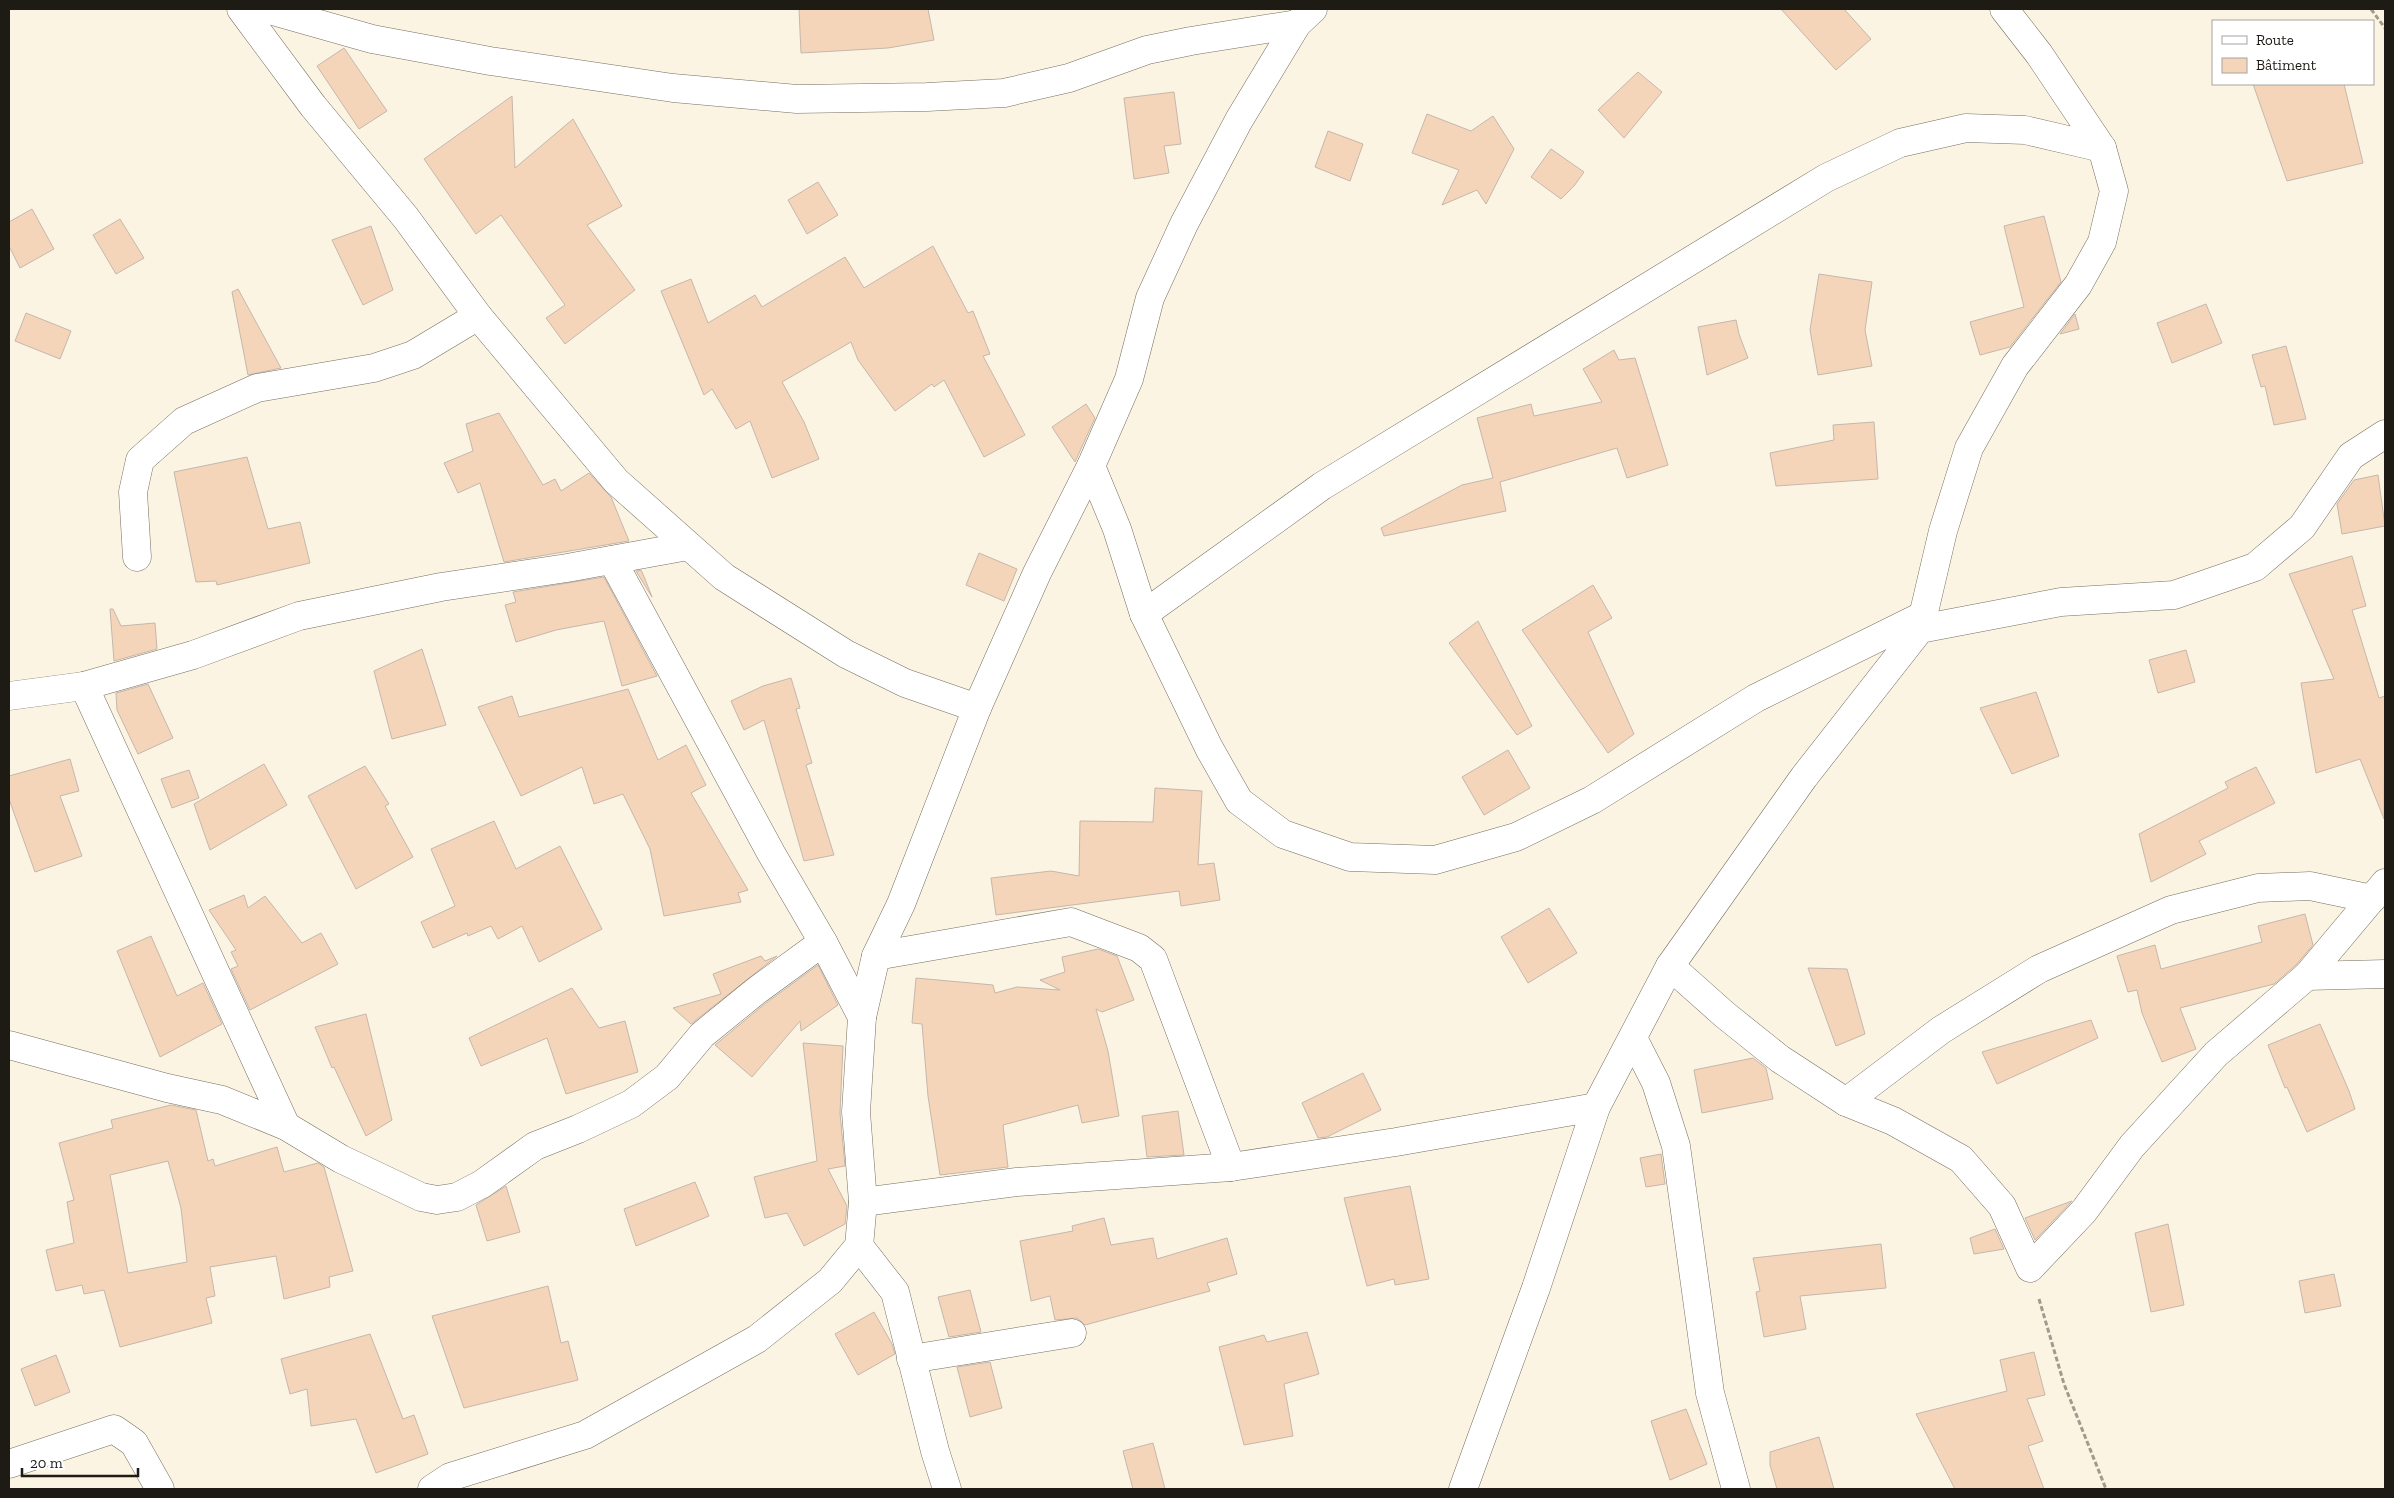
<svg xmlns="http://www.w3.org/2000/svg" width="2394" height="1498" viewBox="0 0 2394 1498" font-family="'Zilla Slab',serif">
	<rect width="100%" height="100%" fill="#fcf4e3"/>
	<g fill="#f5d5ba" stroke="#c5b7ab" fill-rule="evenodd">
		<polygon points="799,9 928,9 934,40 888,48 801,53"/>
		<polygon points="1781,9 1844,9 1871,39 1836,70"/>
		<polygon points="344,48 387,111 359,129 317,66"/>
		<polygon points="1638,72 1662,92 1624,138 1598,110"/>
		<polygon points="2253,84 2344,84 2363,163 2287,181"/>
		<polygon points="1174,92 1181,144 1164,146 1169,173 1134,179 1124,98"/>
		<polygon points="512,96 515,168 573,119 622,206 587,225 635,290 565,344 546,318 565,305 501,215 476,234 424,159"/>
		<polygon points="1427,114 1471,131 1493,116 1514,149 1486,204 1477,190 1442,205 1459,170 1412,153"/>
		<polygon points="1328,131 1363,144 1350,181 1315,167"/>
		<polygon points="1551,149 1584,172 1574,186 1561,199 1531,177"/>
		<polygon points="818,182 838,215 807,234 788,200"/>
		<polygon points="32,209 54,249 20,268 9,246 9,222"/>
		<polygon points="2044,216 2061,282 2010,347 1980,355 1970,322 2024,307 2004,226"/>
		<polygon points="120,219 144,258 116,274 93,235"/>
		<polygon points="371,226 393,290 363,305 332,240"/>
		<polygon points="933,246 968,313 973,311 990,354 983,356 1025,435 984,457 944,380 934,387 932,384 895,411 858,360 851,342 782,382 804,422 819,459 772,478 750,421 736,429 712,389 704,395 661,291 691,279 708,323 755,295 762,307 845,257 864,288"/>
		<polygon points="1819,274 1872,282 1865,330 1872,366 1818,375 1810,330"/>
		<polygon points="238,289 281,368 248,375 232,292"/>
		<polygon points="2206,304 2222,343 2172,363 2157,323"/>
		<polygon points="26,313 71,331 60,359 15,341"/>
		<polygon points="2075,314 2079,329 2060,334"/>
		<polygon points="1736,320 1739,334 1748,358 1707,375 1698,327"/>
		<polygon points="2286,346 2306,419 2274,425 2265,386 2261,387 2252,355"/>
		<polygon points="1614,350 1619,360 1635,358 1668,465 1627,478 1617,448 1500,482 1506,511 1384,536 1381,528 1462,485 1493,478 1477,418 1531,404 1534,416 1602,402 1583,369"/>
		<polygon points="1086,404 1095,418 1075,462 1052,427"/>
		<polygon points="499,413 543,485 555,479 561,491 589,473 611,497 629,541 504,562 480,483 458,493 444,463 473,451 466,424"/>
		<polygon points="1874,422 1878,479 1776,486 1770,453 1834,440 1833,425"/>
		<polygon points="247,457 268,529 300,522 310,563 217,585 216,581 196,582 174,472"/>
		<polygon points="2378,475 2385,526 2342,534 2337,504 2354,480"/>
		<polygon points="979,553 1017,569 1004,601 966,585"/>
		<polygon points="2352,556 2366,606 2352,610 2379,698 2385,696 2384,819 2360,759 2316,773 2301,683 2334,679 2289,574"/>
		<polygon points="641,570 645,579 652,597 636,571"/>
		<polygon points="604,577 657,676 622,686 604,621 556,630 516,642 505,605 516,602 513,592"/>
		<polygon points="1593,585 1612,618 1588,632 1634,734 1608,753 1522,630"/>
		<polygon points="110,609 113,609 121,626 155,623 157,649 114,661"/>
		<polygon points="1478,621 1532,726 1517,735 1449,643"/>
		<polygon points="422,649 446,725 392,739 374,671"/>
		<polygon points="2186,650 2195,682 2158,693 2149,660"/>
		<polygon points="791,678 800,708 796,709 812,763 806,765 834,855 804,861 764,720 744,730 731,701 763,686"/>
		<polygon points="148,684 173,738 138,754 117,710 116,693"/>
		<polygon points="628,689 658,760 686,745 706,785 691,793 748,890 738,893 741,902 664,916 650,849 623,794 594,804 582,767 521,796 478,707 512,696 519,717"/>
		<polygon points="2036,692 2059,756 2012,774 1980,708"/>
		<polygon points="1508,750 1530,788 1484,815 1462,777"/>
		<polygon points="70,759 79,791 60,796 82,856 35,872 9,799 9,776"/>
		<polygon points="264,764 287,805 210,850 194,804"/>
		<polygon points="365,766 389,804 385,806 413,857 356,889 308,796"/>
		<polygon points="2256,767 2275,803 2199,841 2206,854 2151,882 2139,834 2228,788 2225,782"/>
		<polygon points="189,770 199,798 172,808 161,779"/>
		<polygon points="1155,788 1202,791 1198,865 1214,863 1220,900 1181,906 1179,891 996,915 991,878 1051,871 1079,876 1080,821 1153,822"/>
		<polygon points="494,821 516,869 560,846 602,929 539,962 522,926 498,939 491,926 468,936 467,933 433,948 421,922 455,906 431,849"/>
		<polygon points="244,895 248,908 265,896 302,943 321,933 338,964 250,1010 231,969 238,966 231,952 236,950 209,910"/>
		<polygon points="1549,908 1577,953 1528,983 1501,937"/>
		<polygon points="2305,914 2313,945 2296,965 2274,984 2180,1008 2196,1049 2162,1062 2142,1013 2137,990 2128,992 2117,956 2155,945 2161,969 2262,942 2258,926"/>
		<polygon points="151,936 177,996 203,983 222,1024 160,1057 117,951"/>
		<polygon points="1098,949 1117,956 1134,1000 1102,1012 1096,1009 1108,1051 1119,1116 1082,1123 1078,1105 1003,1125 1008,1167 940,1175 928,1096 922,1024 912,1023 916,978 993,985 995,993 1017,987 1060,990 1040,980 1065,972 1062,957"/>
		<polygon points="761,956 765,961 777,956 691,1024 673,1008 721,994 713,974"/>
		<polygon points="818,965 838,1005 801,1031 800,1021 752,1077 715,1045 766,1003"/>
		<polygon points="1808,968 1847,969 1865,1034 1836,1046"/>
		<polygon points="572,988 599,1028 625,1021 638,1072 566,1094 547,1038 481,1066 469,1038"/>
		<polygon points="366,1014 392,1120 366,1136 334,1067 332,1068 315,1027"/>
		<polygon points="2091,1020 2098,1038 1997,1084 1982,1052"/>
		<polygon points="2320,1024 2349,1091 2355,1109 2307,1132 2287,1087 2285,1088 2268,1045"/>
		<polygon points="803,1043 843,1046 840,1113 845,1166 828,1169 847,1206 845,1224 804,1246 787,1213 765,1218 754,1177 817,1161"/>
		<polygon points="1753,1058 1766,1068 1773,1099 1702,1113 1694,1070"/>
		<polygon points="1363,1073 1381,1110 1327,1137 1318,1138 1302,1103"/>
		<path d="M171,1105l25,5 12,51 5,-2 2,7 62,-19 7,25 34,-9 6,4 29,104 -24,6 1,10 -46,12 -8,-43 -66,11 5,29 -9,2 6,25 -92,24 -16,-57 -20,4 -2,-9 -26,6 -10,-41 28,-7 -7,-41 7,-2 -15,-57 54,-15 -2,-8zM168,1161l13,47 6,54 -59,11 -18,-98z"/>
		<polygon points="1178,1111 1184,1155 1147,1157 1142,1116"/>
		<polygon points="1661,1154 1665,1184 1646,1187 1640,1158"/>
		<polygon points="695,1182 709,1216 636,1246 624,1209"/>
		<polygon points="506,1186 520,1232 487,1241 476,1205"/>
		<polygon points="1410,1186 1429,1279 1395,1285 1394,1279 1367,1286 1344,1198"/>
		<polygon points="2072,1201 2035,1240 2025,1218"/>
		<polygon points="1104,1218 1111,1245 1153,1238 1157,1259 1227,1238 1237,1274 1207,1283 1210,1291 1085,1325 1077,1318 1055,1320 1050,1296 1031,1301 1020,1241 1073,1231 1072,1226"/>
		<polygon points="2168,1224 2184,1305 2151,1312 2135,1233"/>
		<polygon points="1995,1229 2004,1249 1974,1254 1970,1238"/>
		<polygon points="1881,1244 1886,1288 1800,1296 1806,1329 1764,1337 1756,1292 1760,1291 1753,1258"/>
		<polygon points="2334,1274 2341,1306 2305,1313 2299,1281"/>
		<polygon points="548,1286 561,1343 568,1341 578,1380 464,1408 432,1316"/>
		<polygon points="970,1290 981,1332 949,1337 938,1297"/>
		<polygon points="874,1312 892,1344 895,1354 858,1375 835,1334"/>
		<polygon points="1307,1332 1319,1374 1284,1384 1293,1436 1244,1445 1219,1347 1264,1335 1267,1342"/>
		<polygon points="370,1334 403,1419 414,1415 428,1454 376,1473 356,1419 311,1426 307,1389 290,1394 281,1359"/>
		<polygon points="2034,1352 2045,1395 2027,1399 2043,1441 2028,1446 2044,1489 1955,1489 1916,1414 2007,1391 2000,1360"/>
		<polygon points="56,1355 70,1392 35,1406 21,1369"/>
		<polygon points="990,1362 1002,1408 970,1417 957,1367"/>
		<polygon points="1686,1409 1707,1464 1670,1480 1651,1421"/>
		<polygon points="1819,1437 1834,1489 1777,1489 1770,1465 1770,1452"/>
		<polygon points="1153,1443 1165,1489 1133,1489 1123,1451"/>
	</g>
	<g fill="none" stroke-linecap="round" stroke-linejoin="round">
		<defs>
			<g id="minor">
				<polyline points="241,9 313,106 406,218 478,316 616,481 724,577 846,654 905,683 977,708"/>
				<polyline points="266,9 372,39 490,61 673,88 797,99 927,97 1004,93 1069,78 1147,50 1191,41 1297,24"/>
				<polyline points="1091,466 1117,529 1144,614 1209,748 1239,801 1283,834 1350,857 1435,860 1516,837 1592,800 1756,698 1924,615"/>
				<polyline points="137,557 133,492 140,460 184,421 257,388 374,368 413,355 478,316"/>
				<polyline points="612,560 771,853 823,942 862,1017"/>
				<polyline points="1144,614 1322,486 1826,178 1900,143 1966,128 2025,130 2102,148"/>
				<polyline points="1920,629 1943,531 1969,448 2015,366 2078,285 2102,242 2114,191 2102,148 2039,54 2004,9"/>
				<polyline points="84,686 286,1126"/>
				<polyline points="9,696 84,686 193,655 299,616 441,587 567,568 688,546"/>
				<polyline points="876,956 1071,922 1139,948 1153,959 1231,1167"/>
				<polyline points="1670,966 1725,1015 1780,1059 1846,1102 1893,1121 1961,1159 2002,1206 2030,1268 2084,1211 2132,1146 2216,1054 2307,976 2385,883"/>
				<polyline points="2307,976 2385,974"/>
				<polyline points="1633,1038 1656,1083 1676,1146 1710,1393 1736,1489"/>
				<polyline points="9,1045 167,1088 222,1100 286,1126 341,1159 421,1197 437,1200 457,1197 482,1184 535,1146 578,1129 631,1104 667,1077 702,1035 756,991 823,942"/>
				<polyline points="1846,1102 1941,1030 2039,969 2171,910 2258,888 2310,886 2372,899"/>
				<polyline points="863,1202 1017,1182 1231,1167 1396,1142 1596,1107"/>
				<polyline points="859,1246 895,1292 935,1451 947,1489"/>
				<polyline points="911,1359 1072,1333"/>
				<polyline points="9,1464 114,1429 134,1443 160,1489"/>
				<polyline points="432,1489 450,1477 585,1435 757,1339 830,1281 859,1246 863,1202 856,1112 862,1017 876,956 901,904 977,708 1037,573 1091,466 1129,379 1150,298 1184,224 1239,120 1297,24 1313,9"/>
				<polyline points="1463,1489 1536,1288 1596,1107 1670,966 1804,777 1920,629 2061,602 2174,595 2255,567 2302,527 2351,456 2385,434"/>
			</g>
		</defs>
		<use href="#minor" stroke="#766f61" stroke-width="29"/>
		<g stroke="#a19b8f" stroke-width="3" stroke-dasharray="5 2.5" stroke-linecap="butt">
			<polyline points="2371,9 2385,28"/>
			<polyline points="2039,1299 2064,1384 2106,1489"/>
		</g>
		<use href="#minor" stroke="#fff" stroke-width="28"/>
	</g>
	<rect width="2394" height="1498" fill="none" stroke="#1e1b15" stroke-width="20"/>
	<rect x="2212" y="20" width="162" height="65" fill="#ffffff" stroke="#a5a4a1"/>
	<rect x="2222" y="36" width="25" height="8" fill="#ffffff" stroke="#a5a4a1"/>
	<text x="2256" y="45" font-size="15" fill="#1e1b15">Route</text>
	<rect x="2222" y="58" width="25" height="15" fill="#f5d5ba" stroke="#a5a4a1"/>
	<text x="2256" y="70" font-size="15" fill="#1e1b15">Bâtiment</text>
	<path d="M22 1468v8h116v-8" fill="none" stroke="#1e1b15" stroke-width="2.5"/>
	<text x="30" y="1468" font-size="15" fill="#1e1b15" stroke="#ffffff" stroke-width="4" paint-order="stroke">20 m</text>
</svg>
